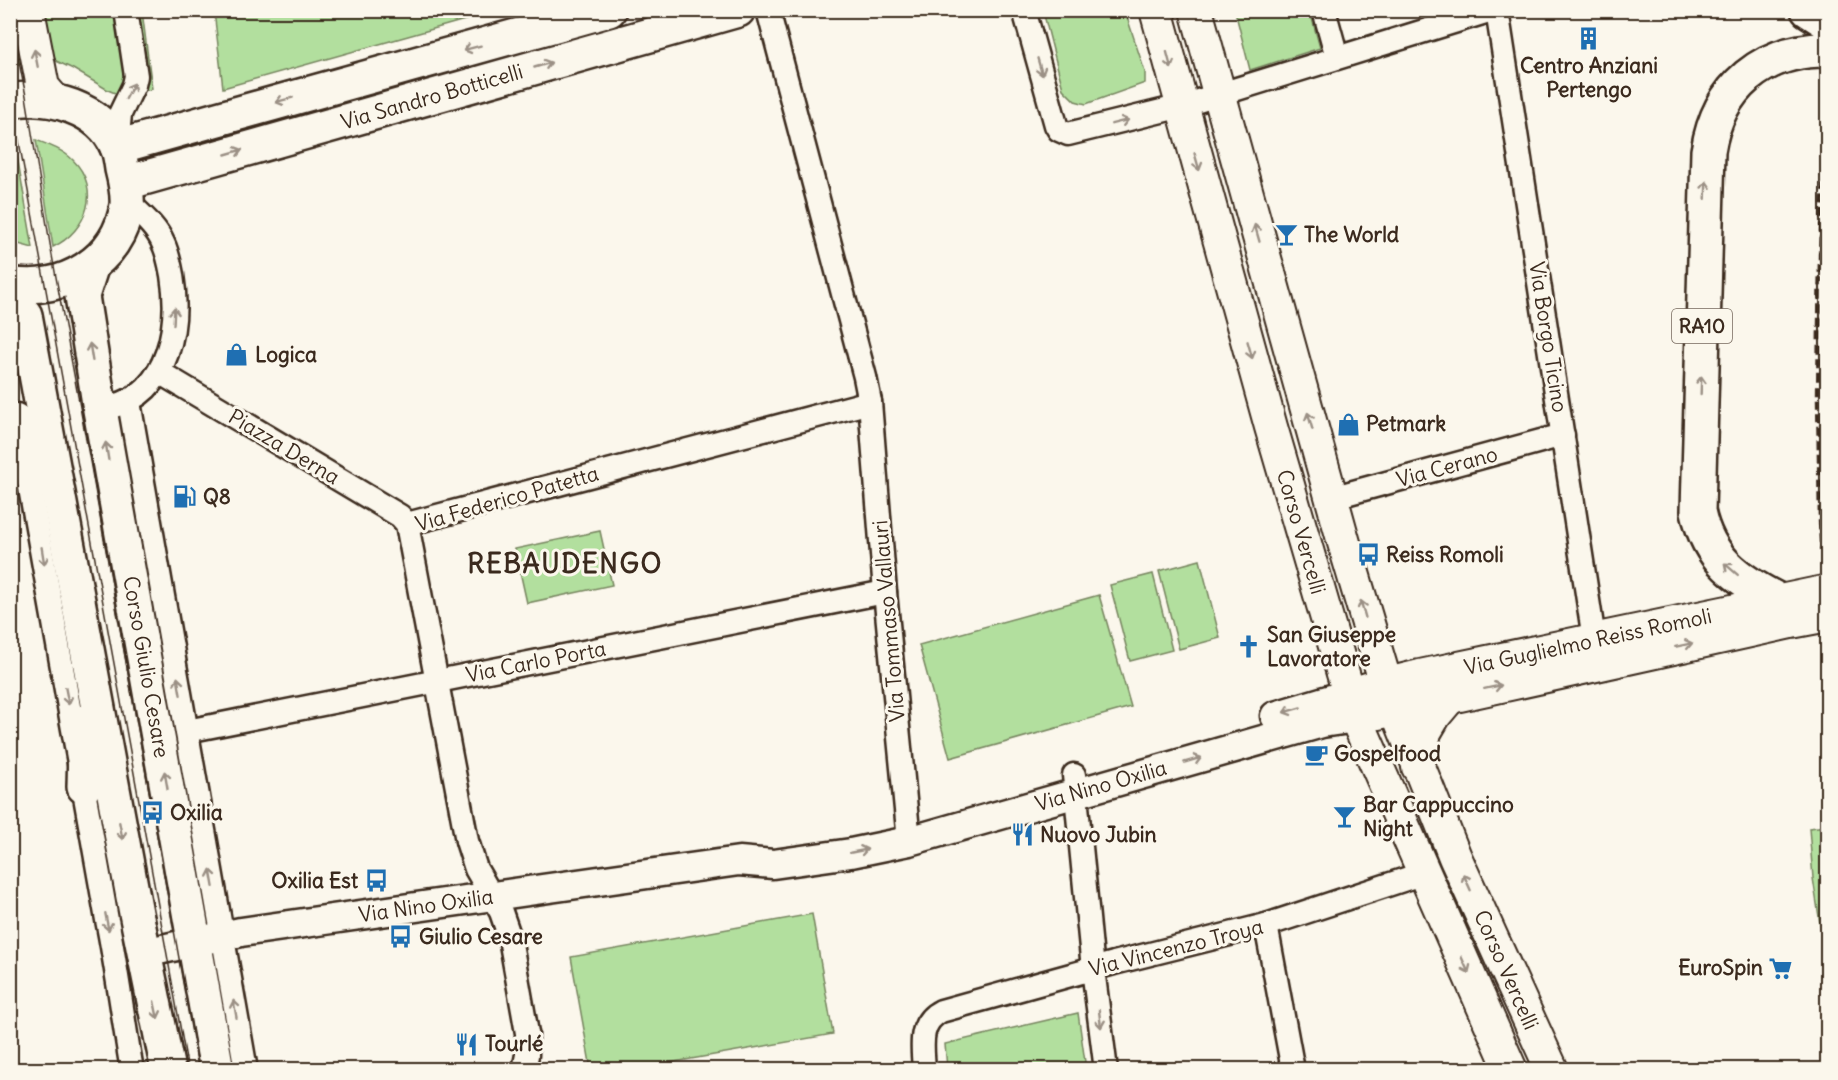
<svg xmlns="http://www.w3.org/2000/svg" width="1838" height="1080" viewBox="0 0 1838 1080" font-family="Delius,sans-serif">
	<rect width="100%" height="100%" fill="#fbf7ec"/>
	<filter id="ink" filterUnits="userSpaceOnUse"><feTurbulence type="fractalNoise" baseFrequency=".0167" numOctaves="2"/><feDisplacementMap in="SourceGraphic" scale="12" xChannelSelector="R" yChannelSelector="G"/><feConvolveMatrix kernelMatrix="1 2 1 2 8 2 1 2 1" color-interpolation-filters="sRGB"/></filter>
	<g filter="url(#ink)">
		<g fill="#b2df9e" stroke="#76845e" stroke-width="1.5">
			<polygon points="11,11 142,11 152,89 122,96 108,90 73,69 48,57 11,67"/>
			<polygon points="214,11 214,10 497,11 223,88"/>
			<polygon points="1043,11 1125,11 1145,72 1145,83 1086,104 1075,101 1063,89"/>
			<polygon points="1235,11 1310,11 1320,48 1250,70"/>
			<path d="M36,140c13,5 27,10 37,20 29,29 14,71 -20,87z"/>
			<polygon points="15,144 33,248 11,242 10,146"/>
			<polygon points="600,531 612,585 527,603 515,549"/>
			<polygon points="1200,560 1220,638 1179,649 1159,571"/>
			<polygon points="1153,574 1172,650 1130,661 1110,585"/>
			<polygon points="1099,595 1131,707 950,758 919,645"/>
			<polygon points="1827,826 1828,826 1827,969 1813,878 1809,828"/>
			<polygon points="812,914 833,1034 634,1069 591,1069 571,957"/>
			<polygon points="1078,1013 1086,1069 947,1069 945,1044"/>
		</g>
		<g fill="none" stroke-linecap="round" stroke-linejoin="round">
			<defs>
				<g id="minor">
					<polyline points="768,10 865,377 870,402 885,592 909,841"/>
					<polyline points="1024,10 1056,125 1059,130 1068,134 1182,106 1492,10"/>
					<polyline points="1324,10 1337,57"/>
					<polyline points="1497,10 1596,652"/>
					<polyline points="117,147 120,114 134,85 136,76 126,10"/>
					<polyline points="159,372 400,516 407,524 467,841 476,869 501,912 510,938 527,1033 527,1055 524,1070"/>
					<polyline points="129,402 246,1070"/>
					<path d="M114,406c56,-15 66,-82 58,-131 -2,-11 -4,-22 -9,-32 -7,-17 -23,-29 -36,-42"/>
					<path d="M17,415l90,505c10,49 16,99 25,150"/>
					<polyline points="1331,498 1563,435"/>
					<polyline points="407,524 870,402"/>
					<polyline points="187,731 885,592"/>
					<polyline points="1074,775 1093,969 1106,1070"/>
					<polyline points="1266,925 1293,1070"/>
					<path d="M924,1070c-1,-22 -7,-47 17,-59l173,-48 152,-38 158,-52"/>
				</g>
				<g id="tertiary">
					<polyline points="1275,716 1348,694"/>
					<polyline points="144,953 241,932 739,861 773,864 851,853 909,841 1322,723 1356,718"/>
				</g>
				<g id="secondary">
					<polyline points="28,10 43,87 55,101"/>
					<polyline points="1156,10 1271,427 1356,718 1511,1070"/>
					<polyline points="1196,10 1344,543 1386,684 1455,857 1552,1070"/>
					<polyline points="1367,689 1420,676 1785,600"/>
					<polyline points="1374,714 1791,622"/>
					<polyline points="1418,767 1425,732 1435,715 1451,696"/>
				</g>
				<g id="primary">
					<path d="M10,101c38,-8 91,7 107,46 3,6 4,15 5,22 3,12 6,24 5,36 -8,56 -64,89 -117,79"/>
					<polyline points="117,147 609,10"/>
					<polyline points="126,183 738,10"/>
					<polyline points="92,265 82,296 100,410 217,1070"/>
					<polyline points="10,296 25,315 136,913 168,1070"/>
					<polyline points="84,787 85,748 90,720"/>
				</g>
				<g id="motorway">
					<polyline points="1808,10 1828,23"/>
					<path d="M1780,601c-42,-21 -72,-42 -82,-90l10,-360c10,-64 55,-102 120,-101"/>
				</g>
			</defs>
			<use href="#minor" stroke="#3b2a1e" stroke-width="27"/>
			<use href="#tertiary" stroke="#3b2a1e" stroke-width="33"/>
			<use href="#secondary" stroke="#3b2a1e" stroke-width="36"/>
			<use href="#primary" stroke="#3b2a1e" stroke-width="38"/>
			<use href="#motorway" stroke="#3b2a1e" stroke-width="38"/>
			<use href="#minor" stroke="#fbf7ec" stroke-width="22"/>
			<use href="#tertiary" stroke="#fbf7ec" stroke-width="28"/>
			<use href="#secondary" stroke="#fbf7ec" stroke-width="32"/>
			<use href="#primary" stroke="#fbf7ec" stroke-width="33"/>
			<use href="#motorway" stroke="#fbf7ec" stroke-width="33"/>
			<g stroke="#3b2a1e" stroke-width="1.5">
				<polyline points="10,19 26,96 51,250 90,461 199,1070"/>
				<polyline points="10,92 188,1070"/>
			</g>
			<polyline stroke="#3b2a1e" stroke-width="4.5" stroke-dasharray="9 4.5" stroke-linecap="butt" points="1828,75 1820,255 1818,398 1820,521 1828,667"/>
			<defs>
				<g id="secondary-bridge">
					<polyline points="1785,600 1828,591"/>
					<polyline points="1791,622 1828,615"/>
				</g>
			</defs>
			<use href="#secondary-bridge" stroke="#3b2a1e" stroke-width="36" stroke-linecap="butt"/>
			<use href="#secondary-bridge" stroke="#fbf7ec" stroke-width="32"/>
		</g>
		<defs><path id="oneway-shaft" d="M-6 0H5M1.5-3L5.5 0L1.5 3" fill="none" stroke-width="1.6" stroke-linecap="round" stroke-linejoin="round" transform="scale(1.5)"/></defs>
		<g stroke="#9b9085">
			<use href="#oneway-shaft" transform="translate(472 48) rotate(165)"/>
			<use href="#oneway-shaft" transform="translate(36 58) rotate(-101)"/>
			<use href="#oneway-shaft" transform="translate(1169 60) rotate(75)"/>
			<use href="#oneway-shaft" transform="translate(543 65) rotate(-16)"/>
			<use href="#oneway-shaft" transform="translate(1040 67) rotate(74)"/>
			<use href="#oneway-shaft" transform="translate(130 91) rotate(-62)"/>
			<use href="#oneway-shaft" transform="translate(284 100) rotate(165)"/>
			<use href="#oneway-shaft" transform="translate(1120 122) rotate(-14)"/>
			<use href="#oneway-shaft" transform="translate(234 152) rotate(-16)"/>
			<use href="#oneway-shaft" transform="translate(1197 162) rotate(74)"/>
			<use href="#oneway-shaft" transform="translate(1706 190) rotate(-88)"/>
			<use href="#oneway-shaft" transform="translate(1257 233) rotate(-106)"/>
			<use href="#oneway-shaft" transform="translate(174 316) rotate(-87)"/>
			<use href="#oneway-shaft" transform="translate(1250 350) rotate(74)"/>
			<use href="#oneway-shaft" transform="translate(91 352) rotate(-99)"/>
			<use href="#oneway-shaft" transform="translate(1701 385) rotate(-88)"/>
			<use href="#oneway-shaft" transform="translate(1310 421) rotate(-106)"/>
			<use href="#oneway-shaft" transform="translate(107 451) rotate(-99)"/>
			<use href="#oneway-shaft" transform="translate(43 556) rotate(81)"/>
			<use href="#oneway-shaft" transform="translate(1731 569) rotate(-139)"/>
			<use href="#oneway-shaft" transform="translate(1363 609) rotate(-106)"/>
			<use href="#oneway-shaft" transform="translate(1684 645) rotate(-12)"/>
			<use href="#oneway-shaft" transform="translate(179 686) rotate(-100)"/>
			<use href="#oneway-shaft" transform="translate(1493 687) rotate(-12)"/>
			<use href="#oneway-shaft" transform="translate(67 696) rotate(79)"/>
			<use href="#oneway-shaft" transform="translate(1292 710) rotate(164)"/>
			<use href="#oneway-shaft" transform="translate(1193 760) rotate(-16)"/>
			<use href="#oneway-shaft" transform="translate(166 780) rotate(-100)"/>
			<use href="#oneway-shaft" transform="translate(121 831) rotate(79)"/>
			<use href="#oneway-shaft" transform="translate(859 851) rotate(-11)"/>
			<use href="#oneway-shaft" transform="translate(212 878) rotate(-100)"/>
			<use href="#oneway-shaft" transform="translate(1467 882) rotate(-114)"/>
			<use href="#oneway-shaft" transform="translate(107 922) rotate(79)"/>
			<use href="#oneway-shaft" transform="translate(1465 965) rotate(66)"/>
			<use href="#oneway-shaft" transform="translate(235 1009) rotate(-100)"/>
			<use href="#oneway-shaft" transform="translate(156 1010) rotate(78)"/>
			<use href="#oneway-shaft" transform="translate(1100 1019) rotate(83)"/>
		</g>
	</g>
	<defs>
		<symbol id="building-bare" viewBox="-9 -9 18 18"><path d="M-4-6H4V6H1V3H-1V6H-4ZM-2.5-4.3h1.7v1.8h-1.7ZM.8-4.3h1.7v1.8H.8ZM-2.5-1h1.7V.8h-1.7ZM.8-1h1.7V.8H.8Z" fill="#1f6fb2" stroke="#fbf7ec" stroke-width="2.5" paint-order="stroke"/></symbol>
		<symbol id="bar-bare" viewBox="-9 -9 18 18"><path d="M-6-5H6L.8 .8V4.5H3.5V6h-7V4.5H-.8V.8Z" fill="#1f6fb2" stroke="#fbf7ec" stroke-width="2.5" paint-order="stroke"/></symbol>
		<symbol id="shop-bare" viewBox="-9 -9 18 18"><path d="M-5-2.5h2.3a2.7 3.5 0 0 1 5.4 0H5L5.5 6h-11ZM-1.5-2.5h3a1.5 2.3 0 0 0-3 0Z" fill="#1f6fb2" stroke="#fbf7ec" stroke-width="2.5" paint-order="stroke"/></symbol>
		<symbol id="fuel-bare" viewBox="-9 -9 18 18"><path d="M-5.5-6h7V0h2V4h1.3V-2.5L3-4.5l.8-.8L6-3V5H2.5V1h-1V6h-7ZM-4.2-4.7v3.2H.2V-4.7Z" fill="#1f6fb2" stroke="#fbf7ec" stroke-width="2.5" paint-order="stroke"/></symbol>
		<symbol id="bus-bare" viewBox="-9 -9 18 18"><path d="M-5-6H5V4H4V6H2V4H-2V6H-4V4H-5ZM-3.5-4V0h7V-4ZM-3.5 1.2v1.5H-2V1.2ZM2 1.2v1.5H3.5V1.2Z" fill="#1f6fb2" stroke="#fbf7ec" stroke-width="2.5" paint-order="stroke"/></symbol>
		<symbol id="church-bare" viewBox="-9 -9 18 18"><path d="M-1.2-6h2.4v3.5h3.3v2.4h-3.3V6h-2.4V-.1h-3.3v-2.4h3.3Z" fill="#1f6fb2" stroke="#fbf7ec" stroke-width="2.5" paint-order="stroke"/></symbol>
		<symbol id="cafe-bare" viewBox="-9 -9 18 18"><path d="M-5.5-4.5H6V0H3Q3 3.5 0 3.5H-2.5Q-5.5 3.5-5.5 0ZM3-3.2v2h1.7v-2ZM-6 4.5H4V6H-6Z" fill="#1f6fb2" stroke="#fbf7ec" stroke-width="2.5" paint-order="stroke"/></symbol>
		<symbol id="restaurant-bare" viewBox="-9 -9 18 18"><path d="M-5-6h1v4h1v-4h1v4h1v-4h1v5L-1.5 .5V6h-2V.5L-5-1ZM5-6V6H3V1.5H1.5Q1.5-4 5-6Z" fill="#1f6fb2" stroke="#fbf7ec" stroke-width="2.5" paint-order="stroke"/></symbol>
		<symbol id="supermarket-bare" viewBox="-9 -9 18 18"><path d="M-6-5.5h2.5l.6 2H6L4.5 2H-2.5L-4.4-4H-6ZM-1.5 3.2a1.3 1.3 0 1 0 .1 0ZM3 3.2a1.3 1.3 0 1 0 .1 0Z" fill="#1f6fb2" stroke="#fbf7ec" stroke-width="2.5" paint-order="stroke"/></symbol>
	</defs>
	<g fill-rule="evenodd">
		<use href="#building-bare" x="1572" y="22" width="33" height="33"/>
		<use href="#bar-bare" x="1270" y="218" width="33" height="33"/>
		<use href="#shop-bare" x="220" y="338" width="33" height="33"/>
		<use href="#shop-bare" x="1332" y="408" width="33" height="33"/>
		<use href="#fuel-bare" x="168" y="480" width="33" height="33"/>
		<use href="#bus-bare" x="1352" y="538" width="33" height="33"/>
		<use href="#church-bare" x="1232" y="630" width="33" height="33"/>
		<use href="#cafe-bare" x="1300" y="738" width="33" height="33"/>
		<use href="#bus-bare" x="136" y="796" width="33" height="33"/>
		<use href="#bar-bare" x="1328" y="800" width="33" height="33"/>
		<use href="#restaurant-bare" x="1006" y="818" width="33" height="33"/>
		<use href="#bus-bare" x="360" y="864" width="33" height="33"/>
		<use href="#bus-bare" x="384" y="920" width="33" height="33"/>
		<use href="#supermarket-bare" x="1764" y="952" width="33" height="33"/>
		<use href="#restaurant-bare" x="450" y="1028" width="33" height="33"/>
	</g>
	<g text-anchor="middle" stroke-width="6" stroke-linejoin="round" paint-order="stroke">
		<rect fill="#fbf7ec" stroke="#75685c" stroke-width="1.5" x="1672" y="309" width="60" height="34" rx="4.5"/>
		<g font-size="20" font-weight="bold" fill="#3b2a1e">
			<text x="1702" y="333">RA10</text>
		</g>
		<g font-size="21" font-weight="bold" fill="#3b2a1e" stroke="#fbf7ec" text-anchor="start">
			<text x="1589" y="73" text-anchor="middle">Centro Anziani<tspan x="1589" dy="24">Pertengo</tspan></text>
			<text x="1304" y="242">The World</text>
			<text x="255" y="362">Logica</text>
			<text x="1366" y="431">Petmark</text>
			<text x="203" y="504">Q8</text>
			<text x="1386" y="562">Reiss Romoli</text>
			<text x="1267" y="642">San Giuseppe<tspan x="1267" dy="24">Lavoratore</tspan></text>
			<text x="1334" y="761">Gospelfood</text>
			<text x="1363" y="812">Bar Cappuccino<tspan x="1363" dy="24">Night</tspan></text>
			<text x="170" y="820">Oxilia</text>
			<text x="1040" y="842">Nuovo Jubin</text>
			<text x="358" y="888" text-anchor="end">Oxilia Est</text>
			<text x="419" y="944">Giulio Cesare</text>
			<text x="1763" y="975" text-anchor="end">EuroSpin</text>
			<text x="485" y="1051">Tourlé</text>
		</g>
		<g font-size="21" fill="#3b2a1e" stroke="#fbf7ec">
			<text transform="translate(432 97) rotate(-16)" y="7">Via Sandro Botticelli</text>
			<text transform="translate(1548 337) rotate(81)" y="7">Via Borgo Ticino</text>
			<text transform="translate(284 447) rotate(31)" y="7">Piazza Derna</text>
			<text transform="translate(1447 467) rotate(-15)" y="7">Via Cerano</text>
			<text transform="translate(507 499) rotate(-16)" y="7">Via Federico Patetta</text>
			<text transform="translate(1301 532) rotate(74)" y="7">Corso Vercelli</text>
			<text transform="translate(889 621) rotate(-95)" y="7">Via Tommaso Vallauri</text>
			<text transform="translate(1588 642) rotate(-12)" y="7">Via Guglielmo Reiss Romoli</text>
			<text transform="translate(536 662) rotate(-11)" y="7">Via Carlo Porta</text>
			<text transform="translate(146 667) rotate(80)" y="7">Corso Giulio Cesare</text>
			<text transform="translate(1101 786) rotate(-16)" y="7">Via Nino Oxilia</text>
			<text transform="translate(426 906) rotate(-8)" y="7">Via Nino Oxilia</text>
			<text transform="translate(1176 948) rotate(-14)" y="7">Via Vincenzo Troya</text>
			<text transform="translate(1506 970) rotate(66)" y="7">Corso Vercelli</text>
		</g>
		<g font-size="27" font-weight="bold" letter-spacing="1.5" fill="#3b2a1e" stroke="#fbf7ec">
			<text x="565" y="573">REBAUDENGO</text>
		</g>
	</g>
	<rect width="1838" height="1080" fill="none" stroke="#fbf7ec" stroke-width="36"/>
	<rect x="18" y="18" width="1802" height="1044" fill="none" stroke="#3b2a1e" stroke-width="2" filter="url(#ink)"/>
</svg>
